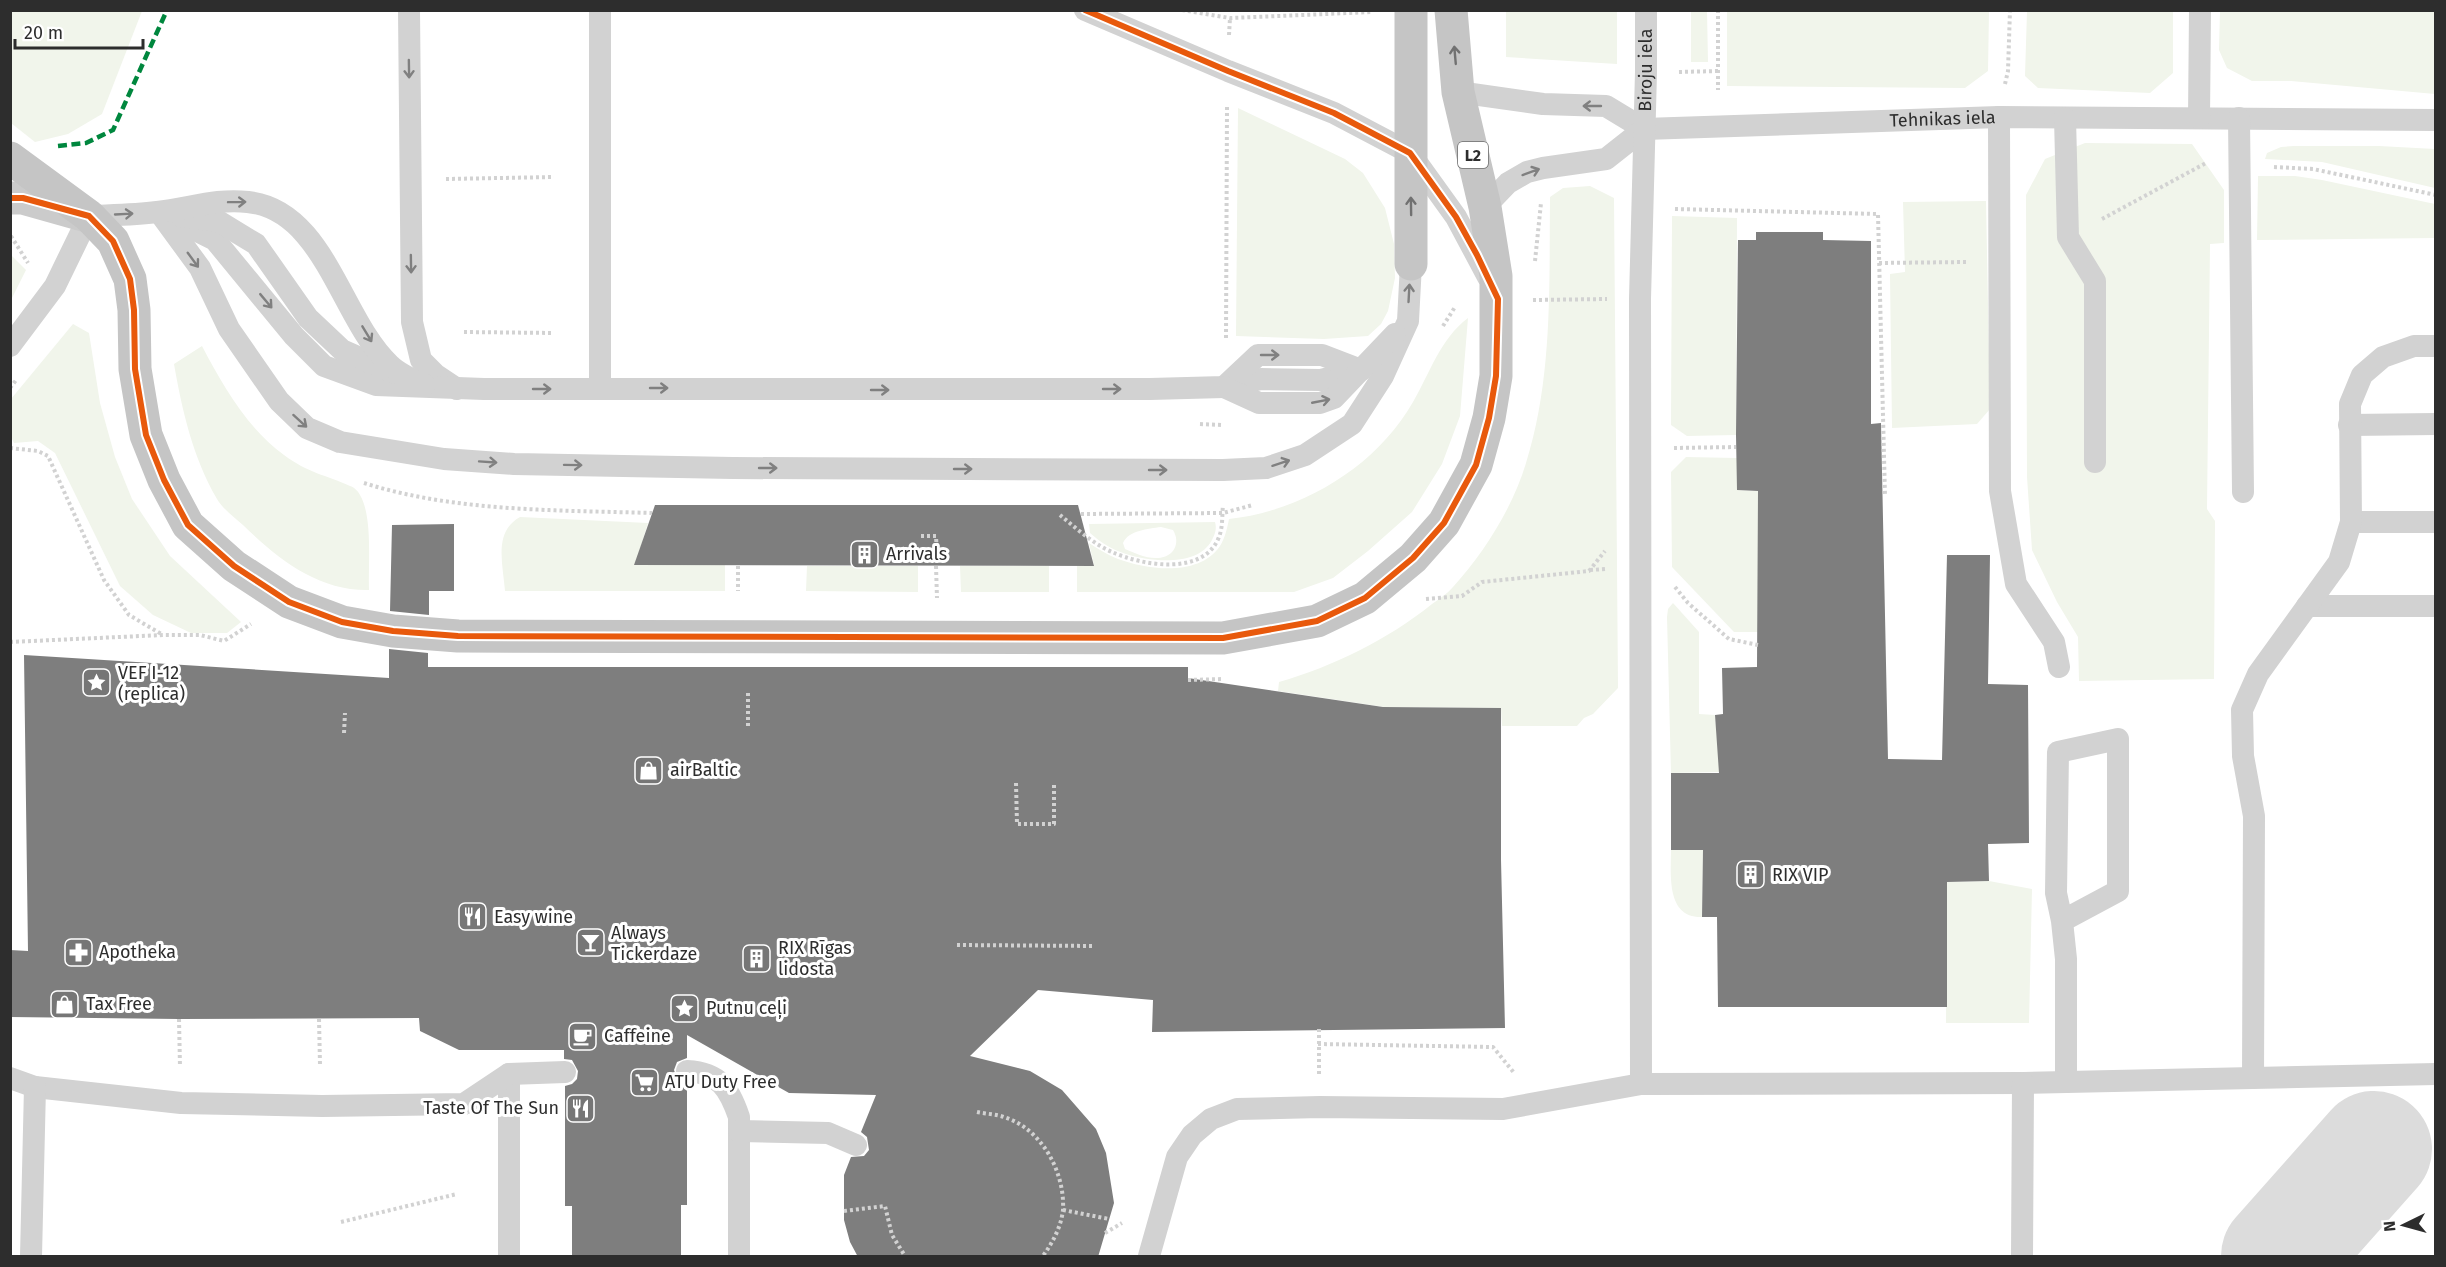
<svg xmlns="http://www.w3.org/2000/svg" width="2446" height="1267" viewBox="0 0 2446 1267" font-family="'Fira Sans',sans-serif">
	<rect width="100%" height="100%" fill="#fff"/>
	<g fill="#f1f5eb" fill-rule="evenodd">
		<polygon points="10,11 142,11 102,114 68,134 35,142 11,123"/>
		<polygon points="1506,11 1617,11 1617,64 1506,57"/>
		<polygon points="1691,11 1707,11 1708,62 1691,62"/>
		<polygon points="1727,11 1989,11 1988,71 1965,88 1727,86"/>
		<polygon points="2027,11 2173,11 2173,73 2150,93 2038,88 2025,76"/>
		<polygon points="2220,11 2435,11 2435,94 2291,81 2252,81 2227,68 2219,50"/>
		<polygon points="1238,108 1345,159 1363,173 1385,208 1394,244 1395,278 1388,311 1381,324 1368,336 1324,339 1236,336"/>
		<polygon points="2085,143 2192,144 2224,190 2224,243 2210,244 2207,509 2215,521 2214,679 2079,681 2078,637 2057,602 2032,550 2027,477 2026,195 2045,159"/>
		<polygon points="2294,146 2379,146 2435,149 2435,188 2322,162 2265,159 2267,153 2281,147"/>
		<polygon points="2258,176 2295,176 2322,180 2435,204 2435,238 2257,240"/>
		<path d="M1590,186l24,12 4,490 -25,26 -9,4 -7,8h-75l-1,-18 -117,-1 -106,-16 1,-9c55,-16 108,-42 153,-78 7,-5 15,-10 21,-17 31,-34 60,-80 73,-124 27,-86 23,-178 24,-266l13,-9z"/>
		<polygon points="1986,201 1990,409 1977,424 1892,428 1890,274 1905,272 1903,202"/>
		<polygon points="1672,216 1737,218 1736,435 1687,436 1671,425"/>
		<polygon points="11,255 26,270 11,300"/>
		<path d="M1468,318l-8,98 -18,48 -30,48 -44,39 -35,27 -39,14h-217v-26l17,-1 -5,-22c9,6 19,12 29,16 30,11 81,18 102,-13 5,-8 7,-17 9,-27 73,-8 147,-52 184,-117 17,-29 27,-63 55,-84z"/>
		<polygon points="73,324 89,333 100,403 115,457 132,499 170,556 241,622 227,633 191,633 153,615 120,586 55,453 38,441 14,443 11,437 11,399"/>
		<path d="M202,346c21,40 45,82 82,109 24,18 42,20 66,31 4,1 8,5 10,9 13,22 8,70 9,95 -51,1 -91,-31 -126,-65 -9,-8 -20,-16 -26,-26 -24,-41 -35,-89 -43,-135z"/>
		<polygon points="1686,457 1737,458 1737,490 1758,491 1758,632 1734,632 1672,567 1671,472"/>
		<path d="M520,517l128,6 -13,42h90v26h-220c-2,-27 -12,-59 15,-74z"/>
		<path d="M1215,522c2,7 0,12 -3,18 -14,27 -61,22 -86,14 -13,-4 -25,-11 -36,-21l-1,-9zM1161,527l12,3c8,13 1,27 -15,28 -11,1 -23,-5 -33,-9l-2,-6c6,-13 25,-14 38,-16z"/>
		<polygon points="807,566 918,566 918,592 806,591"/>
		<polygon points="960,566 1049,566 1049,592 961,592"/>
		<polygon points="1673,603 1699,632 1699,714 1715,715 1720,772 1671,773 1667,617 1668,609"/>
		<path d="M1671,850h32l-1,67c-36,1 -31,-42 -31,-67z"/>
		<polygon points="1989,881 2032,889 2029,1023 1946,1023 1947,882"/>
	</g>
	<g fill="none" stroke-linecap="round" stroke-linejoin="round">
		<polyline stroke="#dcdcdc" stroke-width="116" points="2279,1256 2374,1149"/>
	</g>
	<g fill="#7e7e7e">
		<polygon points="1756,232 1823,232 1823,240 1871,241 1871,424 1881,423 1888,759 1942,760 1947,555 1990,555 1988,684 2028,685 2029,843 1988,844 1989,881 1947,882 1947,1007 1718,1007 1717,917 1702,917 1703,850 1671,850 1671,773 1719,773 1715,715 1723,714 1722,668 1757,667 1758,491 1737,490 1736,435 1738,240 1756,240"/>
		<polygon points="655,505 1078,505 1094,566 634,565"/>
		<polygon points="454,524 454,591 429,591 429,615 390,611 392,525"/>
		<polygon points="389,649 428,653 428,667 1188,667 1188,678 1383,707 1501,708 1501,860 1505,1028 1152,1032 1153,1000 1038,990 970,1056 1030,1071 1062,1090 1096,1129 1106,1153 1114,1203 1098,1257 858,1257 850,1242 844,1220 844,1175 851,1157 864,1156 869,1150 867,1137 861,1132 876,1095 789,1093 687,1035 687,1058 677,1062 674,1070 678,1081 687,1085 687,1205 681,1205 681,1257 572,1257 572,1206 565,1206 565,1086 572,1084 577,1079 578,1071 572,1060 564,1059 564,1050 459,1050 420,1031 419,1018 179,1019 10,1017 10,950 28,951 24,655 389,678"/>
	</g>
	<g fill="none" stroke-linecap="round" stroke-linejoin="round">
		<g stroke="#d2d2d2" stroke-width="4" stroke-dasharray="3 3" stroke-linecap="butt">
			<polyline points="1182,10 1230,18 1373,12"/>
			<polyline points="1718,10 1718,90"/>
			<polyline points="1229,35 1230,18"/>
			<polyline points="1679,72 1718,71"/>
			<polyline points="2005,84 2008,71 2010,10"/>
			<polyline points="2274,167 2313,169 2436,195"/>
			<polyline points="446,179 554,177"/>
			<polyline points="1675,209 1878,214 1885,496"/>
			<polyline points="2102,219 2206,163"/>
			<polyline points="11,236 28,263"/>
			<polyline points="1535,261 1541,203"/>
			<polyline points="1879,263 1966,262"/>
			<polyline points="1533,300 1607,299"/>
			<polyline points="1443,326 1455,307"/>
			<polyline points="464,332 554,333"/>
			<polyline points="1226,338 1227,106"/>
			<polyline points="10,388 17,379"/>
			<polyline points="1200,424 1223,425"/>
			<polyline points="10,448 38,451 48,456 104,580 129,615 163,635"/>
			<polyline points="1674,448 1736,447"/>
			<path d="M364,483c92,29 192,27 288,30"/>
			<polyline points="1081,514 1223,513 1253,505"/>
			<path d="M1060,515c16,13 33,29 52,37 31,14 92,24 107,-15 4,-10 3,-23 4,-32"/>
			<polyline points="921,536 936,536 937,555"/>
			<polyline points="738,566 738,591"/>
			<polyline points="936,566 937,598"/>
			<polyline points="1590,570 1606,569"/>
			<polyline points="1675,587 1688,603 1729,639 1758,645"/>
			<polyline points="1426,599 1462,596 1482,582 1589,571 1605,551"/>
			<polyline points="10,642 163,635 200,635 224,641 251,624"/>
			<polyline points="1188,680 1223,679"/>
			<polyline points="748,693 748,727"/>
			<polyline points="344,733 345,713"/>
			<polyline points="1016,783 1017,824 1054,824 1054,782"/>
			<polyline points="957,945 1095,946"/>
			<polyline points="179,1019 180,1067"/>
			<polyline points="319,1019 320,1065"/>
			<polyline points="1319,1029 1319,1075"/>
			<polyline points="1318,1044 1493,1047 1515,1074"/>
			<path d="M977,1112c9,2 19,2 27,5 38,12 61,55 59,93 -2,17 -10,32 -20,46"/>
			<polyline points="1063,1210 1109,1219"/>
			<polyline points="844,1211 885,1206 892,1235 905,1256"/>
			<polyline points="341,1222 457,1194"/>
			<polyline points="1105,1233 1122,1223"/>
		</g>
		<g stroke="#d2d2d2" stroke-width="22">
			<polyline points="409,10 412,322 421,360 436,375 457,389"/>
			<polyline points="600,10 600,389"/>
			<polyline points="1085,10 1228,71 1334,113 1410,153 1456,217 1488,277"/>
			<path id="s1" d="M1458,92l85,12 63,2 38,23 355,-12 437,3"/>
			<polyline points="1999,117 2000,491 2016,584 2054,642 2059,667"/>
			<polyline points="2065,118 2068,237 2095,281 2095,462"/>
			<polyline points="2199,118 2200,10"/>
			<polyline points="2239,118 2243,492"/>
			<polyline points="1485,207 1508,183 1527,172 1543,168 1606,159 1644,129"/>
			<polyline points="159,212 200,268 229,329 279,401 307,428 340,442 444,459 514,464 733,468 1223,470 1266,468 1305,455 1352,424 1383,376 1408,321 1411,264"/>
			<polyline points="163,214 215,240 294,336 324,366 376,385 484,389 1150,389 1224,387 1261,379 1321,380 1361,370"/>
			<polyline points="181,216 218,221 256,244 308,318 342,350 394,373"/>
			<path d="M10,346l45,-60 34,-70c23,-1 46,-1 68,-4 31,-3 59,-14 91,-10 77,8 93,118 142,163 9,9 23,15 35,20"/>
			<polyline points="1225,386 1258,355 1322,355 1361,370"/>
			<polyline points="1224,387 1259,403 1320,403 1334,398 1395,334"/>
			<polyline points="2349,425 2436,424"/>
			<polyline points="2351,522 2436,522"/>
			<polyline points="2307,606 2436,606"/>
			<polyline points="2062,921 2118,891 2118,739 2058,752 2056,893 2062,921 2066,959 2066,1082"/>
			<path d="M687,1071c33,2 42,17 52,46v139"/>
			<polyline points="509,1074 509,1256"/>
			<polyline points="10,1078 35,1087 181,1103 322,1106 464,1104 509,1074 565,1072"/>
			<polyline points="2253,1078 2254,816 2243,756 2242,710 2258,674 2339,562 2351,522 2350,404 2362,375 2383,357 2414,346 2436,346"/>
			<path id="s2" d="M1641,1084l-1,-785 6,-227v-62"/>
			<polyline points="739,1131 828,1133 856,1145"/>
			<polyline points="31,1256 35,1087"/>
			<polyline points="1149,1256 1177,1157 1192,1135 1211,1119 1237,1109 1320,1107 1503,1109 1641,1084 2023,1083 2436,1074"/>
			<polyline points="2022,1256 2023,1083"/>
		</g>
		<polyline stroke="#cbcbcb" stroke-width="33" points="10,198 23,198 87,216"/>
		<g stroke="#c5c5c5" stroke-width="33">
			<polyline points="1411,10 1411,264"/>
			<polyline points="10,158 89,216 113,241 130,279 134,310 135,369 146,435 164,480 188,525 234,566 289,602 342,622 393,631 458,636 1223,638 1317,621 1365,598 1413,558 1444,523 1476,465 1489,418 1496,376 1496,276 1485,207 1458,92 1451,10"/>
		</g>
		<polyline stroke="#00873e" stroke-width="4.5" stroke-dasharray="9 4.5" stroke-linecap="butt" points="58,146 86,143 113,130 167,10"/>
		<defs>
			<polyline id="cycleway" points="10,198 23,198 89,216 113,241 130,279 134,310 135,369 146,435 164,480 188,525 234,566 289,602 342,622 393,631 458,636 1223,638 1317,621 1365,598 1413,558 1444,523 1476,465 1489,418 1496,376 1498,299 1477,255 1456,217 1410,153 1334,113 1228,71 1085,10"/>
		</defs>
		<use href="#cycleway" stroke="#fff" stroke-width="10"/>
		<use href="#cycleway" stroke="#e8590c" stroke-width="6"/>
	</g>
	<defs><path id="oneway-shaft" d="M-6 0H5M1.5-3L5.5 0L1.5 3" fill="none" stroke-width="1.6" stroke-linecap="round" stroke-linejoin="round" transform="scale(1.5)"/></defs>
	<g stroke="#717171">
		<use href="#oneway-shaft" transform="translate(1455 55) rotate(-95)"/>
		<use href="#oneway-shaft" transform="translate(1411 206) rotate(-91)"/>
	</g>
	<g stroke="#808080">
		<use href="#oneway-shaft" transform="translate(409 69) rotate(89)"/>
		<use href="#oneway-shaft" transform="translate(1592 106) rotate(-180)"/>
		<use href="#oneway-shaft" transform="translate(1531 172) rotate(-20)"/>
		<use href="#oneway-shaft" transform="translate(237 202) rotate(-1)"/>
		<use href="#oneway-shaft" transform="translate(124 214) rotate(-3)"/>
		<use href="#oneway-shaft" transform="translate(193 260) rotate(54)"/>
		<use href="#oneway-shaft" transform="translate(411 264) rotate(89)"/>
		<use href="#oneway-shaft" transform="translate(1409 293) rotate(-87)"/>
		<use href="#oneway-shaft" transform="translate(266 301) rotate(50)"/>
		<use href="#oneway-shaft" transform="translate(367 334) rotate(59)"/>
		<use href="#oneway-shaft" transform="translate(1270 355)"/>
		<use href="#oneway-shaft" transform="translate(659 388)"/>
		<use href="#oneway-shaft" transform="translate(542 389)"/>
		<use href="#oneway-shaft" transform="translate(1112 389)"/>
		<use href="#oneway-shaft" transform="translate(880 390)"/>
		<use href="#oneway-shaft" transform="translate(1321 401) rotate(-11)"/>
		<use href="#oneway-shaft" transform="translate(300 421) rotate(42)"/>
		<use href="#oneway-shaft" transform="translate(488 462) rotate(4)"/>
		<use href="#oneway-shaft" transform="translate(1281 463) rotate(-18)"/>
		<use href="#oneway-shaft" transform="translate(573 465) rotate(1)"/>
		<use href="#oneway-shaft" transform="translate(768 468)"/>
		<use href="#oneway-shaft" transform="translate(963 469)"/>
		<use href="#oneway-shaft" transform="translate(1158 470)"/>
	</g>
	<defs>
		<symbol id="building-square" viewBox="-11 -11 22 22"><rect x="-9" y="-9" width="18" height="18" rx="4" fill="#767676" stroke="#fff"/><path d="M-4-6H4V6H1V3H-1V6H-4ZM-2.5-4.3h1.7v1.8h-1.7ZM.8-4.3h1.7v1.8H.8ZM-2.5-1h1.7V.8h-1.7ZM.8-1h1.7V.8H.8Z" fill="#fff"/></symbol>
		<symbol id="sight-square" viewBox="-11 -11 22 22"><rect x="-9" y="-9" width="18" height="18" rx="4" fill="#767676" stroke="#fff"/><path d="M0-6L1.8-2.2L6-1.7L2.9 1.2L3.7 5.4L0 3.3L-3.7 5.4L-2.9 1.2L-6-1.7L-1.8-2.2Z" fill="#fff"/></symbol>
		<symbol id="shop-square" viewBox="-11 -11 22 22"><rect x="-9" y="-9" width="18" height="18" rx="4" fill="#767676" stroke="#fff"/><path d="M-5-2.5h2.3a2.7 3.5 0 0 1 5.4 0H5L5.5 6h-11ZM-1.5-2.5h3a1.5 2.3 0 0 0-3 0Z" fill="#fff"/></symbol>
		<symbol id="restaurant-square" viewBox="-11 -11 22 22"><rect x="-9" y="-9" width="18" height="18" rx="4" fill="#767676" stroke="#fff"/><path d="M-5-6h1v4h1v-4h1v4h1v-4h1v5L-1.5 .5V6h-2V.5L-5-1ZM5-6V6H3V1.5H1.5Q1.5-4 5-6Z" fill="#fff"/></symbol>
		<symbol id="bar-square" viewBox="-11 -11 22 22"><rect x="-9" y="-9" width="18" height="18" rx="4" fill="#767676" stroke="#fff"/><path d="M-6-5H6L.8 .8V4.5H3.5V6h-7V4.5H-.8V.8Z" fill="#fff"/></symbol>
		<symbol id="pharmacy-square" viewBox="-11 -11 22 22"><rect x="-9" y="-9" width="18" height="18" rx="4" fill="#767676" stroke="#fff"/><path d="M-2-6h4v4h4v4h-4v4h-4v-4h-4v-4h4Z" fill="#fff"/></symbol>
		<symbol id="cafe-square" viewBox="-11 -11 22 22"><rect x="-9" y="-9" width="18" height="18" rx="4" fill="#767676" stroke="#fff"/><path d="M-5.5-4.5H6V0H3Q3 3.5 0 3.5H-2.5Q-5.5 3.5-5.5 0ZM3-3.2v2h1.7v-2ZM-6 4.5H4V6H-6Z" fill="#fff"/></symbol>
		<symbol id="supermarket-square" viewBox="-11 -11 22 22"><rect x="-9" y="-9" width="18" height="18" rx="4" fill="#767676" stroke="#fff"/><path d="M-6-5.5h2.5l.6 2H6L4.5 2H-2.5L-4.4-4H-6ZM-1.5 3.2a1.3 1.3 0 1 0 .1 0ZM3 3.2a1.3 1.3 0 1 0 .1 0Z" fill="#fff"/></symbol>
	</defs>
	<g fill-rule="evenodd">
		<use href="#building-square" x="848" y="538" width="33" height="33"/>
		<use href="#sight-square" x="80" y="666" width="33" height="33"/>
		<use href="#shop-square" x="632" y="754" width="33" height="33"/>
		<use href="#building-square" x="1734" y="858" width="33" height="33"/>
		<use href="#restaurant-square" x="456" y="900" width="33" height="33"/>
		<use href="#bar-square" x="574" y="926" width="33" height="33"/>
		<use href="#pharmacy-square" x="62" y="936" width="33" height="33"/>
		<use href="#building-square" x="740" y="942" width="33" height="33"/>
		<use href="#shop-square" x="48" y="988" width="33" height="33"/>
		<use href="#sight-square" x="668" y="992" width="33" height="33"/>
		<use href="#cafe-square" x="566" y="1020" width="33" height="33"/>
		<use href="#supermarket-square" x="628" y="1066" width="33" height="33"/>
		<use href="#restaurant-square" x="564" y="1092" width="33" height="33"/>
	</g>
	<g text-anchor="middle" stroke-width="6" stroke-linejoin="round" paint-order="stroke">
		<rect fill="#fff" stroke="#6c6c6c" stroke-width="1.5" x="1458" y="142" width="30" height="26" rx="4.5"/>
		<g font-size="16" font-weight="bold" fill="#2d2d2d">
			<text x="1473" y="161">L2</text>
		</g>
		<g font-size="18" fill="#2d2d2d" stroke="#fff">
			<text dy="6" stroke="none"><textPath href="#s2" startOffset="1014">Biroju iela</textPath></text>
			<text dy="6" stroke="none"><textPath href="#s1" startOffset="492">Tehnikas iela</textPath></text>
		</g>
		<g font-size="18" fill="#2d2d2d" stroke="#fff" text-anchor="start">
			<text x="886" y="560">Arrivals</text>
			<text x="118" y="679">VEF I-12<tspan x="118" dy="21">(replica)</tspan></text>
			<text x="670" y="776">airBaltic</text>
			<text x="1772" y="881">RIX VIP</text>
			<text x="494" y="923">Easy wine</text>
			<text x="611" y="939">Always<tspan x="611" dy="21">Tickerdaze</tspan></text>
			<text x="778" y="954">RIX Rīgas<tspan x="778" dy="21">lidosta</tspan></text>
			<text x="99" y="958">Apotheka</text>
			<text x="86" y="1010">Tax Free</text>
			<text x="706" y="1014">Putnu ceļi</text>
			<text x="604" y="1042">Caffeine</text>
			<text x="665" y="1088">ATU Duty Free</text>
			<text x="559" y="1114" text-anchor="end">Taste Of The Sun</text>
		</g>
	</g>
	<rect width="2446" height="1267" fill="none" stroke="#2d2d2d" stroke-width="24"/>
	<g transform="translate(2404 1225) rotate(265)" stroke="#ffffff" stroke-width="4.5" paint-order="stroke">
	<path d="M0-4.5L10 22L0 15L-10 22Z" fill="#2d2d2d"/>
	<text y="-9" font-size="16" font-weight="bold" text-anchor="middle" fill="#2d2d2d">N</text>
	</g>
	<path d="M15 39v9h128v-9" fill="none" stroke="#2d2d2d" stroke-width="3"/>
	<text x="24" y="39" font-size="18" fill="#2d2d2d" stroke="#ffffff" stroke-width="4.5" paint-order="stroke">20 m</text>
</svg>
